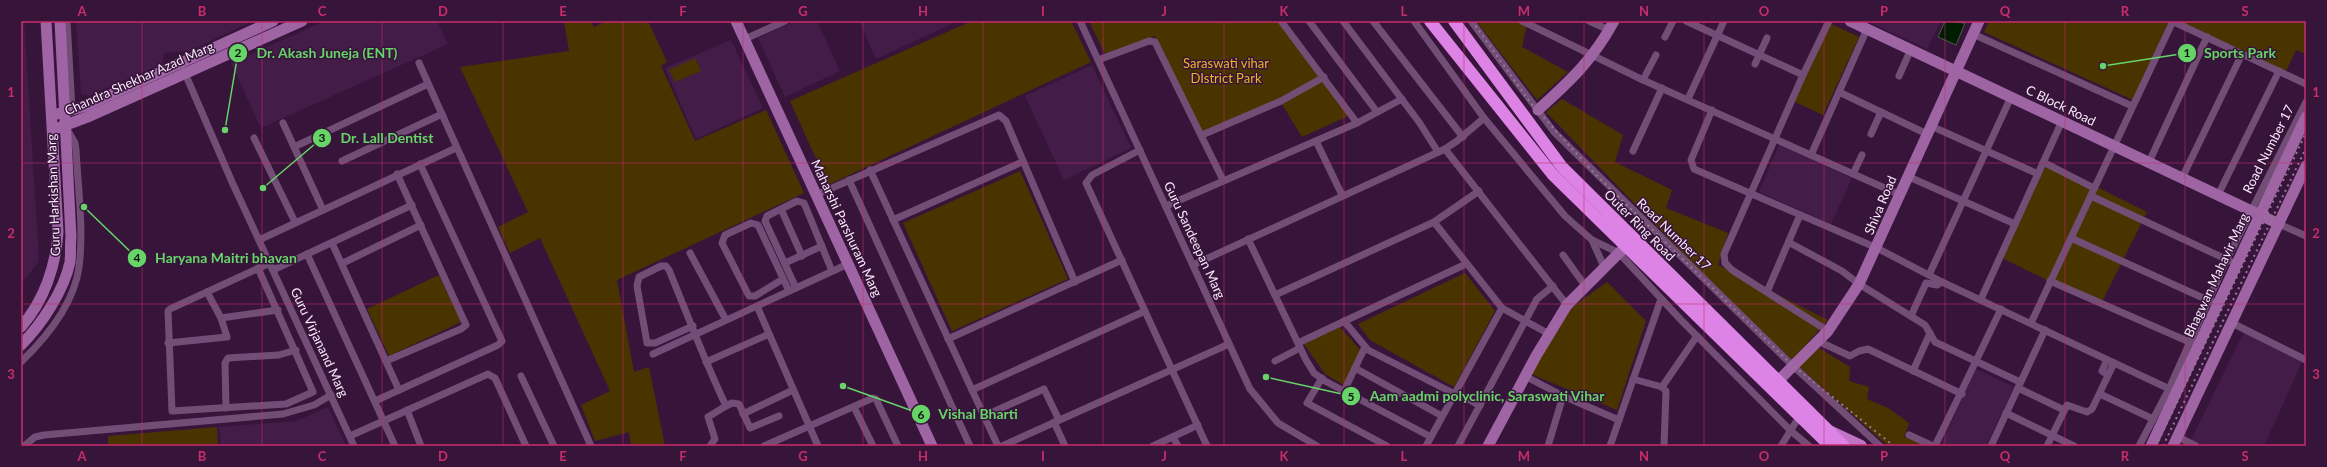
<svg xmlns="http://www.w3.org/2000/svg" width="2327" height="467" viewBox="0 0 2327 467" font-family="Lato,sans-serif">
	<rect width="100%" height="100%" fill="#37153b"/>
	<g fill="#441c48">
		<polygon points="21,21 24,21 39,261 21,284"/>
		<polygon points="76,21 252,21 190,51 164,53 163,63 89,96 81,94"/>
		<polygon points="325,21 437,21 448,44 261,128 231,63"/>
		<polygon points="795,21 817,21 840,71 785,97 758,38"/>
		<polygon points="859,21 958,21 876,59"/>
		<polygon points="1867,21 1941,21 1927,49"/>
		<polygon points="731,40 763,108 696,139 665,68"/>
		<polygon points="1092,65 1131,148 1064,180 1025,96"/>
		<polygon points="1779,145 1852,178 1831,224 1759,192"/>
		<polygon points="2244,332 2302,362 2264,446 2204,446 2191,440"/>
		<polygon points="1976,369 2014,387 1986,446 1946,446 1941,444"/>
		<polygon points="328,407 346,446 221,446 219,427 296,421"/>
	</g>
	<g fill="#493400">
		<polygon points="564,21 591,21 594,27 607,21 648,21 667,62 661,66 695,141 766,110 804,193 617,280 634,372 649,367 665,446 631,446 629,432 595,441 581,405 610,391 540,238 510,253 498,227 528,212 460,67 569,51"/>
		<polygon points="972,21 1071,21 1091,62 828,185 790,101"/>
		<polygon points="1089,21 1283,21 1348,116 1302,137 1280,101 1202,135 1155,36 1105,54"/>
		<polygon points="1476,21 1518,21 1527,25 1522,47 1568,72 1537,100"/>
		<polygon points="1989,21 2163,21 2168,23 2133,100 1984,32"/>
		<polygon points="2180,21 2302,21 2306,23 2306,54 2296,50 2286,71"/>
		<polygon points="1829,23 1859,37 1823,115 1793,101"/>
		<polygon points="695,58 701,71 675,82 669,70"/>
		<polygon points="1562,99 1623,135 1615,162 1672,190 1666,208 1728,233 1718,265 1828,320 1792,360 1692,263 1546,112"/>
		<polygon points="2047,162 2147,212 2100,306 2002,258"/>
		<polygon points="1020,171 1068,279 952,331 903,223"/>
		<polygon points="1465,273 1495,311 1454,387 1370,340 1358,324"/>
		<polygon points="439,275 461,322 389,356 367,309"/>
		<polygon points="1607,282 1646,321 1617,410 1531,374 1571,308"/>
		<polygon points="1340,327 1362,352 1344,385 1325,374 1304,344"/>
		<polygon points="1819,348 1850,367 1849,381 1869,387 1867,399 1888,408 1909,423 1904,437 1925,446 1888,446 1798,366"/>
		<polygon points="217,427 218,446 108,446 108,436"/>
	</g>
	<polygon fill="#001d01" stroke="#4b5a4c" points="1945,21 1965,23 1956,45 1938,37"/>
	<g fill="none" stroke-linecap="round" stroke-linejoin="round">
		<g stroke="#724e76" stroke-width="7">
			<polyline points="67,21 72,110"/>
			<polyline points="1080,21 1250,389 1278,423 1317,446"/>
			<polyline points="1281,21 1357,123"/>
			<polyline points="1309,21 1377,112"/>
			<polyline points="1343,21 1419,122 1438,152"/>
			<polyline points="1373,21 1463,137"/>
			<polyline points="1414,21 1484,118 1565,216 1592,240 1605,269"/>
			<polyline points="1471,21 1554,132 1792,365 1880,446"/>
			<polyline points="1522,21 1643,80 1898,194"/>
			<polyline points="1589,21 1609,30"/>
			<polyline points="1686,21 1803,75"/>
			<polyline points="2172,21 2306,84"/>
			<polyline points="1973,34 2132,106"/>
			<polyline points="1665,37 1673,21"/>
			<polyline points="745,39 785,21"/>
			<polyline points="1098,60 1149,41 1155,42 1223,180"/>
			<polyline points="419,63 591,446"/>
			<polyline points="1755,64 1767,38"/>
			<polyline points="184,71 232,182 354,446"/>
			<polyline points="1899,76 1911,49"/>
			<polyline points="1643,80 1656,55"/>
			<polyline points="1839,92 1927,134"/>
			<polyline points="1688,99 1724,21"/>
			<polyline points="1712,110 1691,160 1694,169 1877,248 1942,282 2176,392"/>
			<polyline points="283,123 323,210"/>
			<polyline points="1931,126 2038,174"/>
			<polyline points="1871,134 1881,112"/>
			<polyline points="1202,135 1281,101 1324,77"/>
			<polyline points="254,138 295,222"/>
			<polyline points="1316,141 1342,195"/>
			<polyline points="294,147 428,84"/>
			<polyline points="1445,149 1567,305"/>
			<polyline points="1140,150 1092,175 1086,183 1207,446"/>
			<polyline points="1633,151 1662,88"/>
			<polyline points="1811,155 1867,29"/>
			<polyline points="342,161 442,114"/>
			<polyline points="2043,162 2094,188"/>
			<polyline points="2149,162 2207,37"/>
			<polyline points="870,170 998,446"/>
			<polyline points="1853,174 1862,155"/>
			<polyline points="1907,176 2015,224"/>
			<polyline points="2182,178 2242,54"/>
			<polyline points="849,180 970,446"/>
			<polyline points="816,195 999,115 1006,121 1075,282"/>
			<polyline points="2218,195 2279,71"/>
			<polyline points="2091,196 2230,261"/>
			<polyline points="1166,206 1357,123 1402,99"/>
			<polyline points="781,209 802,256"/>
			<polyline points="893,220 1022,162"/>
			<polyline points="1434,222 1502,308 1549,334"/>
			<polyline points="2279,224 2306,236"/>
			<polyline points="2071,238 2212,302"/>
			<polyline points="1248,239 1306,360 1314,373 1325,381 1431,437"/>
			<polyline points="259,240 456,148"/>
			<polyline points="1592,240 1619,253 1681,320 1791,431 1809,446"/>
			<polyline points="332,243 399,390"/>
			<polyline points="1790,243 1842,271 1859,284 1925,325 1935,342 2020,382"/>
			<polyline points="690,253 726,320"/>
			<polyline points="307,254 395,446"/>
			<polyline points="1563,255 1586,287"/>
			<polyline points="343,263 421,225"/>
			<polyline points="785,263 822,246"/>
			<polyline points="1193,265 1445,149 1457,141 1484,118"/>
			<polyline points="258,268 313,392 286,404 172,411 168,311 170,309 270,263"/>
			<polyline points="273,270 412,205"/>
			<polyline points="1929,275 2011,97"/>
			<polyline points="783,279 755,296 749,296 722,243 725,235 751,223 758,225 789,291"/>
			<polyline points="2050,281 2194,344"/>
			<polyline points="796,288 765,221 767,216 797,201 804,203 832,271"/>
			<polyline points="1767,292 1800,215"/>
			<polyline points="1275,295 1434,222 1479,191"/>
			<polyline points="1981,299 2062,121"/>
			<polyline points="757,306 818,446"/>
			<polyline points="1911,316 1926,283 1937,285 1942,282"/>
			<polyline points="221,318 278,310"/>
			<polyline points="1344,321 1368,350 1455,394"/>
			<polyline points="2031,323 2173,21"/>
			<polyline points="2232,323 2306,360"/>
			<path d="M693,326l-38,17h-8l-10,-57 2,-9 22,-11h5l3,4c19,46 36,92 57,136l-18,11 7,22 -5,7"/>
			<polyline points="1828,331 1732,270 1725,263 1724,254 1803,75 1829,21"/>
			<polyline points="948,339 1122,260"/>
			<polyline points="1818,341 1850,356 1859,351 1868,349 1962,394"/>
			<polyline points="168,343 227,337 221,318 207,292"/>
			<polyline points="1298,343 1466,264"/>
			<polyline points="653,354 848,264"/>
			<polyline points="2107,360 2102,371 2108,375"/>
			<polyline points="386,361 461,329 466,325 397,174"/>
			<polyline points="1275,361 1300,348"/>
			<path d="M21,362c26,-25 53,-58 58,-95 5,-38 -1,-79 -3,-117l-1,-7 -8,-14"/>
			<polyline points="706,362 769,334"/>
			<polyline points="1355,368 1442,416"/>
			<polyline points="1913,371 1930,333"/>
			<polyline points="521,376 554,446"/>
			<polyline points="1525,376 1563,396 1548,446"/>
			<polyline points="1322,378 1307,403 1387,446"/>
			<polyline points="1633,379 1662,387 1666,391 1664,446"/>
			<polyline points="1662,387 1697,336"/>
			<polyline points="2018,388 2064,410"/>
			<polyline points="972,390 1145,311"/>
			<polyline points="1344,391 1365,347"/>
			<polyline points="1456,392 1480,406"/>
			<polyline points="2100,394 2153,419"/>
			<polyline points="1563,396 1619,420"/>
			<polyline points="375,401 498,345 502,341 420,164"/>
			<polyline points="726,406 732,403 739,404 750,428 779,416"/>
			<polyline points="854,407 873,446"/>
			<polyline points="226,408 225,363 228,358 279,355 296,350"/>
			<polyline points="407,410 421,446"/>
			<polyline points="2006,413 2074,446"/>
			<polyline points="743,414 793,390"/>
			<polyline points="984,416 1044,389 1059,420"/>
			<polyline points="1054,422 1065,446"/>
			<polyline points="1909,435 1933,446"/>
			<polyline points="350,436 488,374 495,378 526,446"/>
			<polyline points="1173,437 1178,446"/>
			<polyline points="2178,437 2196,446"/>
			<polyline points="24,446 35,437 44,435 283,414 314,405 331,395"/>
			<polyline points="764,446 873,398 876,399 898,446"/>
			<polyline points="1002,446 1229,344"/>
			<polyline points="1153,446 1198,425"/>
			<polyline points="1426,446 1502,308"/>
			<polyline points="1458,446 1537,299 1553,286"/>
			<polyline points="1610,446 1661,299"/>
			<polyline points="1781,446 1799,417"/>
			<polyline points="1935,446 2001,309"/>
			<polyline points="1991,446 2045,330"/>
			<polyline points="2047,446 2067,405 2087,412 2092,409 2114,363"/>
			<polyline points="2139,446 2169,389 2226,261 2306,102"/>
		</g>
		<g stroke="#9e64a3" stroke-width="11">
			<polyline points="736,21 932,446"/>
			<polyline points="1850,21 2279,224"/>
			<path d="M1538,110c32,-29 55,-50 76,-89"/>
			<polyline points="57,114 86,106 273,21"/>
			<polyline points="58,128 90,116 302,21"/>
			<path d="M21,327c23,-26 35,-61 37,-95l-12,-211"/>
			<path d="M21,345c20,-20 43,-54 49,-83 1,-8 0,-17 1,-25l-11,-216"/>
			<polyline points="1778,381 1828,331 1859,284 1979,21"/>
			<polyline points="1488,446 1536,356 1567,305 1626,246"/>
			<polyline points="2151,446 2306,117"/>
			<polyline points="2173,446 2306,166"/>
		</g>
		<polyline stroke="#bf74c6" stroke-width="12" points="1829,431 1861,446"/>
		<g stroke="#dd83e6" stroke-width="12">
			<polyline points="1430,21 1553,175 1830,446"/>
			<polyline points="1454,21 1562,167 1844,446"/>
		</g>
		<g stroke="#957a97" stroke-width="2" stroke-dasharray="2 4" stroke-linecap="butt">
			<polyline points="1472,21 1530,102 1595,174 1791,364 1894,446"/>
			<polyline points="2156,446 2306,133"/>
			<polyline points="2163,446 2306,148"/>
		</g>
	</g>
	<path fill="none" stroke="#c82d6b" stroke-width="1" stroke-opacity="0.55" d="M142,21v425M262,21v425M382,21v425M503,21v425M623,21v425M743,21v425M863,21v425M983,21v425M1103,21v425M1224,21v425M1344,21v425M1464,21v425M1584,21v425M1704,21v425M1824,21v425M1945,21v425M2065,21v425M2185,21v425M21,163h2285M21,304h2285"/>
	<g text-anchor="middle" stroke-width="3" stroke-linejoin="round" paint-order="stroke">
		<g font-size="13" fill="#efb522" stroke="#37153b">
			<text x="1226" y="68">Saraswati vihar<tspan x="1226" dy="15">DIstrict Park</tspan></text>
		</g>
		<g font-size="13" fill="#fbe9fc" stroke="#37153b">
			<text transform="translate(139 78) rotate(-24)" y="5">Chandra Shekhar Azad Marg</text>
			<text transform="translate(2061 105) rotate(26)" y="5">C Block Road</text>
			<text transform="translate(2268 149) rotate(-63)" y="5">Road Number 17</text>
			<text transform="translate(53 195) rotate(-92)" y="5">Guru Harkishan Marg</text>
			<text transform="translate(1880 205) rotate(-67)" y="5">Shiva Road</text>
			<text transform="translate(1640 225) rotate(45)" y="5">Outer Ring Road</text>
			<text transform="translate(847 228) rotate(65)" y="5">Maharshi Parshuram Marg</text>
			<text transform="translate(1674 234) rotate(44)" y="5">Road Number 17</text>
			<text transform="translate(1195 240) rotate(65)" y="5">Guru Sandeepan Marg</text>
			<text transform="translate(2216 275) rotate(-65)" y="5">Bhagwan Mahavir Marg</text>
			<text transform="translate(320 342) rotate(65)" y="5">Guru Virjanand Marg</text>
		</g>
	</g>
	<path fill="none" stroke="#66d467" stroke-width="1.5" d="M2103 66L2187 53M225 130L238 53M263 188L322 138M84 207L137 258M1266 377L1351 396M843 386L921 414"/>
	<g fill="#66d467" stroke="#37153b" stroke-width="1.5">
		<circle cx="2103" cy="66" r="4"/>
		<circle cx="225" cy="130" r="4"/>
		<circle cx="263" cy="188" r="4"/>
		<circle cx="84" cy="207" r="4"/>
		<circle cx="1266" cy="377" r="4"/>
		<circle cx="843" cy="386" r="4"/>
		<circle cx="2187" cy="53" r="10"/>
		<circle cx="238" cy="53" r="10"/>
		<circle cx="322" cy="138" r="10"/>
		<circle cx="137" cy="258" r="10"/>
		<circle cx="1351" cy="396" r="10"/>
		<circle cx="921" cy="414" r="10"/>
	</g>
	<g font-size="12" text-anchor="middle" font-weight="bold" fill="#111">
		<text x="2187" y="57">1</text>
		<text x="238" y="57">2</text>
		<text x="322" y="142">3</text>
		<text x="137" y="262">4</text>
		<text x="1351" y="401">5</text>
		<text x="921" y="419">6</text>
	</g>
	<g font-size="14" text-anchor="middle" font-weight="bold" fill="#66d467" stroke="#37153b" stroke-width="3" stroke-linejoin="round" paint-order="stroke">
		<text x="2240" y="58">Sports Park</text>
		<text x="327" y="58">Dr. Akash Juneja (ENT)</text>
		<text x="387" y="143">Dr. Lall Dentist</text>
		<text x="226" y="263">Haryana Maitri bhavan</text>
		<text x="1487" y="401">Aam aadmi polyclinic, Saraswati Vihar</text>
		<text x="978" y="419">Vishal Bharti</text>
	</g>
	<rect width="2327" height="467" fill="none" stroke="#37153b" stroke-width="44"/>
	<rect x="22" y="22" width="2283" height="423" fill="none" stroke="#c82d6b" stroke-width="1.5"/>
	<g font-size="13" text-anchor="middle" font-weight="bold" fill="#c82d6b">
		<text x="82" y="16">A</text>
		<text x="202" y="16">B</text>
		<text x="322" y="16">C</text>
		<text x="443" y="16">D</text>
		<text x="563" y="16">E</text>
		<text x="683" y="16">F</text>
		<text x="803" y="16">G</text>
		<text x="923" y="16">H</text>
		<text x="1043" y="16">I</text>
		<text x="1164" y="16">J</text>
		<text x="1284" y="16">K</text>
		<text x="1404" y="16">L</text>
		<text x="1524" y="16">M</text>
		<text x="1644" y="16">N</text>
		<text x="1764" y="16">O</text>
		<text x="1884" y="16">P</text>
		<text x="2005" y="16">Q</text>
		<text x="2125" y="16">R</text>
		<text x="2245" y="16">S</text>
		<text x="11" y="97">1</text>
		<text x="2316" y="97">1</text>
		<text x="11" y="238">2</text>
		<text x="2316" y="238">2</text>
		<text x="11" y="379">3</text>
		<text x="2316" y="379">3</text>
		<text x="82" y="461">A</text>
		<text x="202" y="461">B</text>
		<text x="322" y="461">C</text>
		<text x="443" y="461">D</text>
		<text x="563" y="461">E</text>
		<text x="683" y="461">F</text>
		<text x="803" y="461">G</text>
		<text x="923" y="461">H</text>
		<text x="1043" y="461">I</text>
		<text x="1164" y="461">J</text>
		<text x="1284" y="461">K</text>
		<text x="1404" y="461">L</text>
		<text x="1524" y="461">M</text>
		<text x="1644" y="461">N</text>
		<text x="1764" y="461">O</text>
		<text x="1884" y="461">P</text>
		<text x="2005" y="461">Q</text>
		<text x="2125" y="461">R</text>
		<text x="2245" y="461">S</text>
	</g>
</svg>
